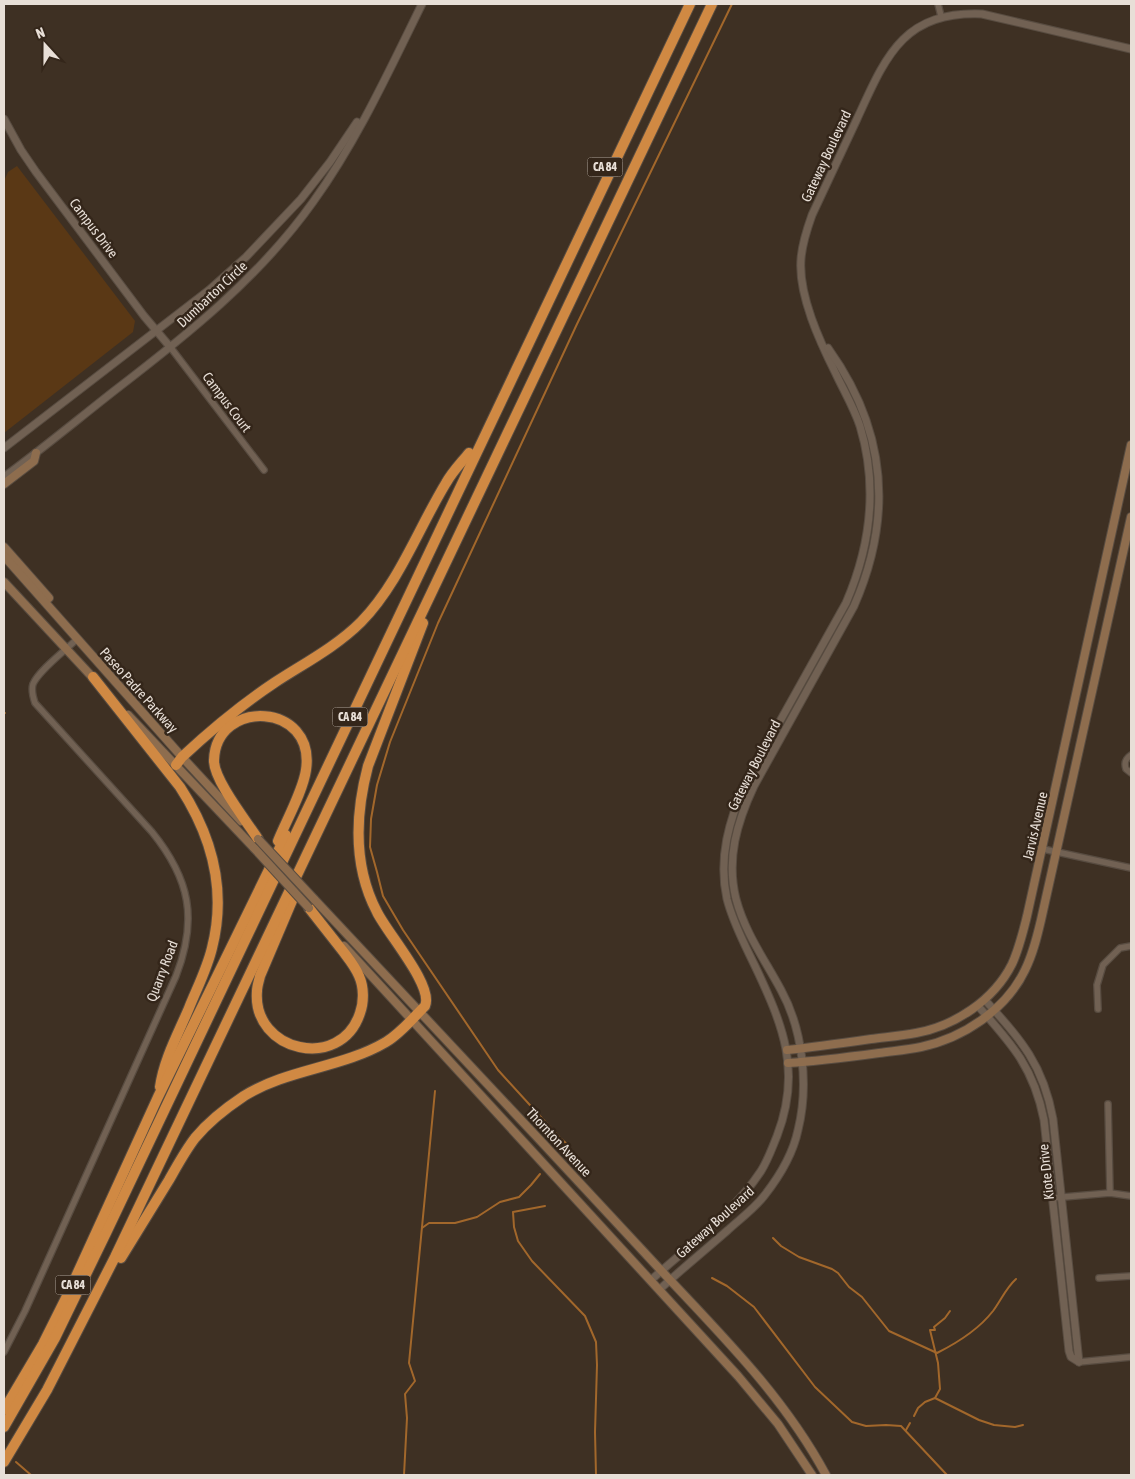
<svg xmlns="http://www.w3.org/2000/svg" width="1135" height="1479" viewBox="0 0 1135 1479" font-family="'Asap Condensed',sans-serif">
	<rect width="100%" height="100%" fill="#3e3023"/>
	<polygon fill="#5a3815" points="17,166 135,321 133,332 4,433 4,181 8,172"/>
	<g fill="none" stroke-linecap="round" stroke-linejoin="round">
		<g stroke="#a2672b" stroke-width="2">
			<polyline points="4,713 5,713"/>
			<polyline points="565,1151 568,1148 567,1144 560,1138 498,1070 403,930 383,896 377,872 370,847 371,819 377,785 390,742 438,623 577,324 732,4"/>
			<polyline points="545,1206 513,1212 514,1227 518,1241 532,1261 585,1316 596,1342 597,1365 595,1432 596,1475"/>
			<polyline points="422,1228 429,1223 455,1223 477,1217 500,1202 519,1197 531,1185 540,1174"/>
			<path d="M773,1238l8,8 18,11 33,12 6,4 11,14 13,10 27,34 48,22c20,-10 42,-24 56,-42 8,-11 13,-23 23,-32"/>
			<polyline points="712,1278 727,1286 754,1307 815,1387 852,1422 866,1426 886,1425 901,1426 947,1475"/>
			<polyline points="935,1398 979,1420 994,1425 1015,1427 1023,1425"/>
			<polyline points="914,1416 918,1408 925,1402 935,1398 940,1389 938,1363 930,1330 935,1330 934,1327 945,1318 950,1311"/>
			<polyline points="906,1430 910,1423"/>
			<polyline points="16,1462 31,1475"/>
			<polyline points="404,1475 407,1418 405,1394 415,1381 409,1363 435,1091"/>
		</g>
		<defs>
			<g id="minor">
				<polyline points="938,4 941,16"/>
				<polyline points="171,348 264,470"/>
				<path d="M1131,755c-6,4 -7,8 -5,14l5,4"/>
				<polyline points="1043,849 1131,868"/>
				<polyline points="1098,1009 1097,985 1103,965 1120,948 1131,946"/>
				<polyline points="1108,1104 1110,1193"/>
				<polyline points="1052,1198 1110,1193 1131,1196"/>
				<polyline points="1099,1278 1131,1276"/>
				<path d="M4,1352l21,-41 151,-335c22,-57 14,-97 -24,-144l-117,-129c-2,-6 -4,-13 -2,-19 6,-14 33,-34 44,-45"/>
				<polyline points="1079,1362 1131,1357"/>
			</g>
			<g id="tertiary">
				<polyline points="4,119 21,150 36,172 144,316 171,348"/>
				<polyline points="4,448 209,290 246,257 301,199 330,162 357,122"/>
				<path d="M4,477c37,-27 73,-57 110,-86 73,-56 145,-113 199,-189 44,-61 76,-131 109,-198"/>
				<path d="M985,1000c36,40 58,64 68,119l26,243"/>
				<path d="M978,1006c34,38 56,62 66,114l25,231 2,6 8,5"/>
				<path d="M651,1280c36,-32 84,-69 110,-109 7,-11 11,-23 16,-35 25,-65 6,-111 -22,-170 -10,-21 -22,-43 -28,-67 -9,-41 2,-79 19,-117l100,-179c25,-58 32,-117 14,-177 -6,-18 -16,-35 -24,-52 -16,-32 -38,-79 -35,-115 1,-15 6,-30 11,-44 15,-32 30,-64 45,-96 29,-63 46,-108 125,-105l149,35"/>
				<path d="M660,1289c22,-20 45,-39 68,-59 12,-11 26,-21 36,-34 15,-19 29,-42 34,-66 11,-44 5,-100 -17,-140 -16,-30 -36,-57 -45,-91 -10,-40 1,-77 18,-113l100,-180c40,-91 32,-177 -26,-258"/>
			</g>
			<g id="secondary">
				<polyline points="4,484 34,461 36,453"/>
				<polyline points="4,547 49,598"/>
				<polyline points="4,556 182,757 241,821"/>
				<polyline points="4,582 96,681"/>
				<polyline points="128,715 254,848"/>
				<path d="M314,899c109,117 220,234 329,352 65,71 137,138 183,224"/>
				<polyline points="344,946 738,1376 778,1424 812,1475"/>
				<path d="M787,1050c28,-3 56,-7 84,-11 15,-2 30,-3 45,-6 39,-7 78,-33 96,-69 7,-15 11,-32 15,-48l104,-471"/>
				<path d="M788,1063c31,-2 61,-6 91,-10 14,-2 28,-3 42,-6 42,-9 85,-37 104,-77 8,-16 12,-33 16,-50l90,-403"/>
			</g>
			<g id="motorway">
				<path d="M93,677l87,110c32,49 47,102 32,161 -5,21 -15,40 -23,60 -11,26 -25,51 -29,79"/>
				<path d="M176,765l6,-8c29,-27 59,-52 92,-74 29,-19 62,-36 87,-61 38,-39 57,-93 85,-139 6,-11 15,-20 23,-30"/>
				<path d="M258,839c-11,-17 -45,-60 -44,-79 2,-62 102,-58 92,10 -3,21 -20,51 -28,71"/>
				<path d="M297,889l-37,87c-1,5 -3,10 -3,15 -5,61 84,81 103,22 4,-11 4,-26 -1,-37 -4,-10 -11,-18 -17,-26 -11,-14 -22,-28 -33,-42"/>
				<path d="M121,1258c16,-26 32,-52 48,-78 8,-14 16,-29 26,-42 14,-17 31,-30 49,-42 43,-27 98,-28 142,-54 15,-9 27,-24 39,-36 9,-20 -38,-73 -48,-94 -24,-46 -22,-97 -9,-146l55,-143"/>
				<polyline points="4,1410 43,1344 68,1294 158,1097 286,835"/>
				<polyline points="4,1427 55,1338 106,1233 690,4"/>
				<polyline points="4,1462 47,1390 115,1257 712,4"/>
			</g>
		</defs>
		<use href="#minor" stroke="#584c41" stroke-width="8"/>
		<use href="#tertiary" stroke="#584c41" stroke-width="9"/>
		<use href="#secondary" stroke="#584c41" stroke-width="10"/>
		<use href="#motorway" stroke="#584c41" stroke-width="12"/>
		<use href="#minor" stroke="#716153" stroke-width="5.5"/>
		<use href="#tertiary" stroke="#716153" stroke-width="7"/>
		<use href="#secondary" stroke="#8e6d4e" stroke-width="8"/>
		<use href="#motorway" stroke="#d08943" stroke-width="10"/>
		<defs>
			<g id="secondary-bridge">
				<polyline points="258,839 314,899"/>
				<polyline points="254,848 309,908"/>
			</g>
		</defs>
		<use href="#secondary-bridge" stroke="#584c41" stroke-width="10" stroke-linecap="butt"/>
		<use href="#secondary-bridge" stroke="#8e6d4e" stroke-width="8"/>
	</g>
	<g text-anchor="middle" stroke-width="5" stroke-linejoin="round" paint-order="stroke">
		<g fill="#34261a" stroke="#b2a89e" stroke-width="1">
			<rect x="587.5" y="157.5" width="35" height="19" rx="4"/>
			<rect x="332.5" y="707.5" width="35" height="19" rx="4"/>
			<rect x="55.5" y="1275.5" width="35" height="19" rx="4"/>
		</g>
		<g font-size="12" font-weight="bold" fill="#e8dfd7">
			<text x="605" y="171">CA 84</text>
			<text x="350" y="721">CA 84</text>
			<text x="73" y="1289">CA 84</text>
		</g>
		<g font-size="14" fill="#e8dfd7" stroke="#34261a">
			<text transform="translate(826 156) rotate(-65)" y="5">Gateway Boulevard</text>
			<text transform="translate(94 228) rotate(53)" y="5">Campus Drive</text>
			<text transform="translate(212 294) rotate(-43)" y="5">Dumbarton Circle</text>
			<text transform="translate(227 402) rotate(53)" y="5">Campus Court</text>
			<text transform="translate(139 690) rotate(48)" y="5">Paseo Padre Parkway</text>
			<text transform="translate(754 765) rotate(-63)" y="5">Gateway Boulevard</text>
			<text transform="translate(1035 826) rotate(-77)" y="5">Jarvis Avenue</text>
			<text transform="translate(162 971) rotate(-69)" y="5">Quarry Road</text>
			<text transform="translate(559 1142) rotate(47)" y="5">Thornton Avenue</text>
			<text transform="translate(1046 1172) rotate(-96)" y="5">Kiote Drive</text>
			<text transform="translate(715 1222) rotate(-42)" y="5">Gateway Boulevard</text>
		</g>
	</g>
	<rect width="1135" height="1479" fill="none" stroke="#e8dfd7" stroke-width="10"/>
	<g transform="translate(45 45) rotate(339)" stroke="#34261a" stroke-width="4" paint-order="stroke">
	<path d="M0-4L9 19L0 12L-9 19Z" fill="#e8dfd7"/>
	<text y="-8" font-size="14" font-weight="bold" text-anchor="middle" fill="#e8dfd7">N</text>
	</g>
</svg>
